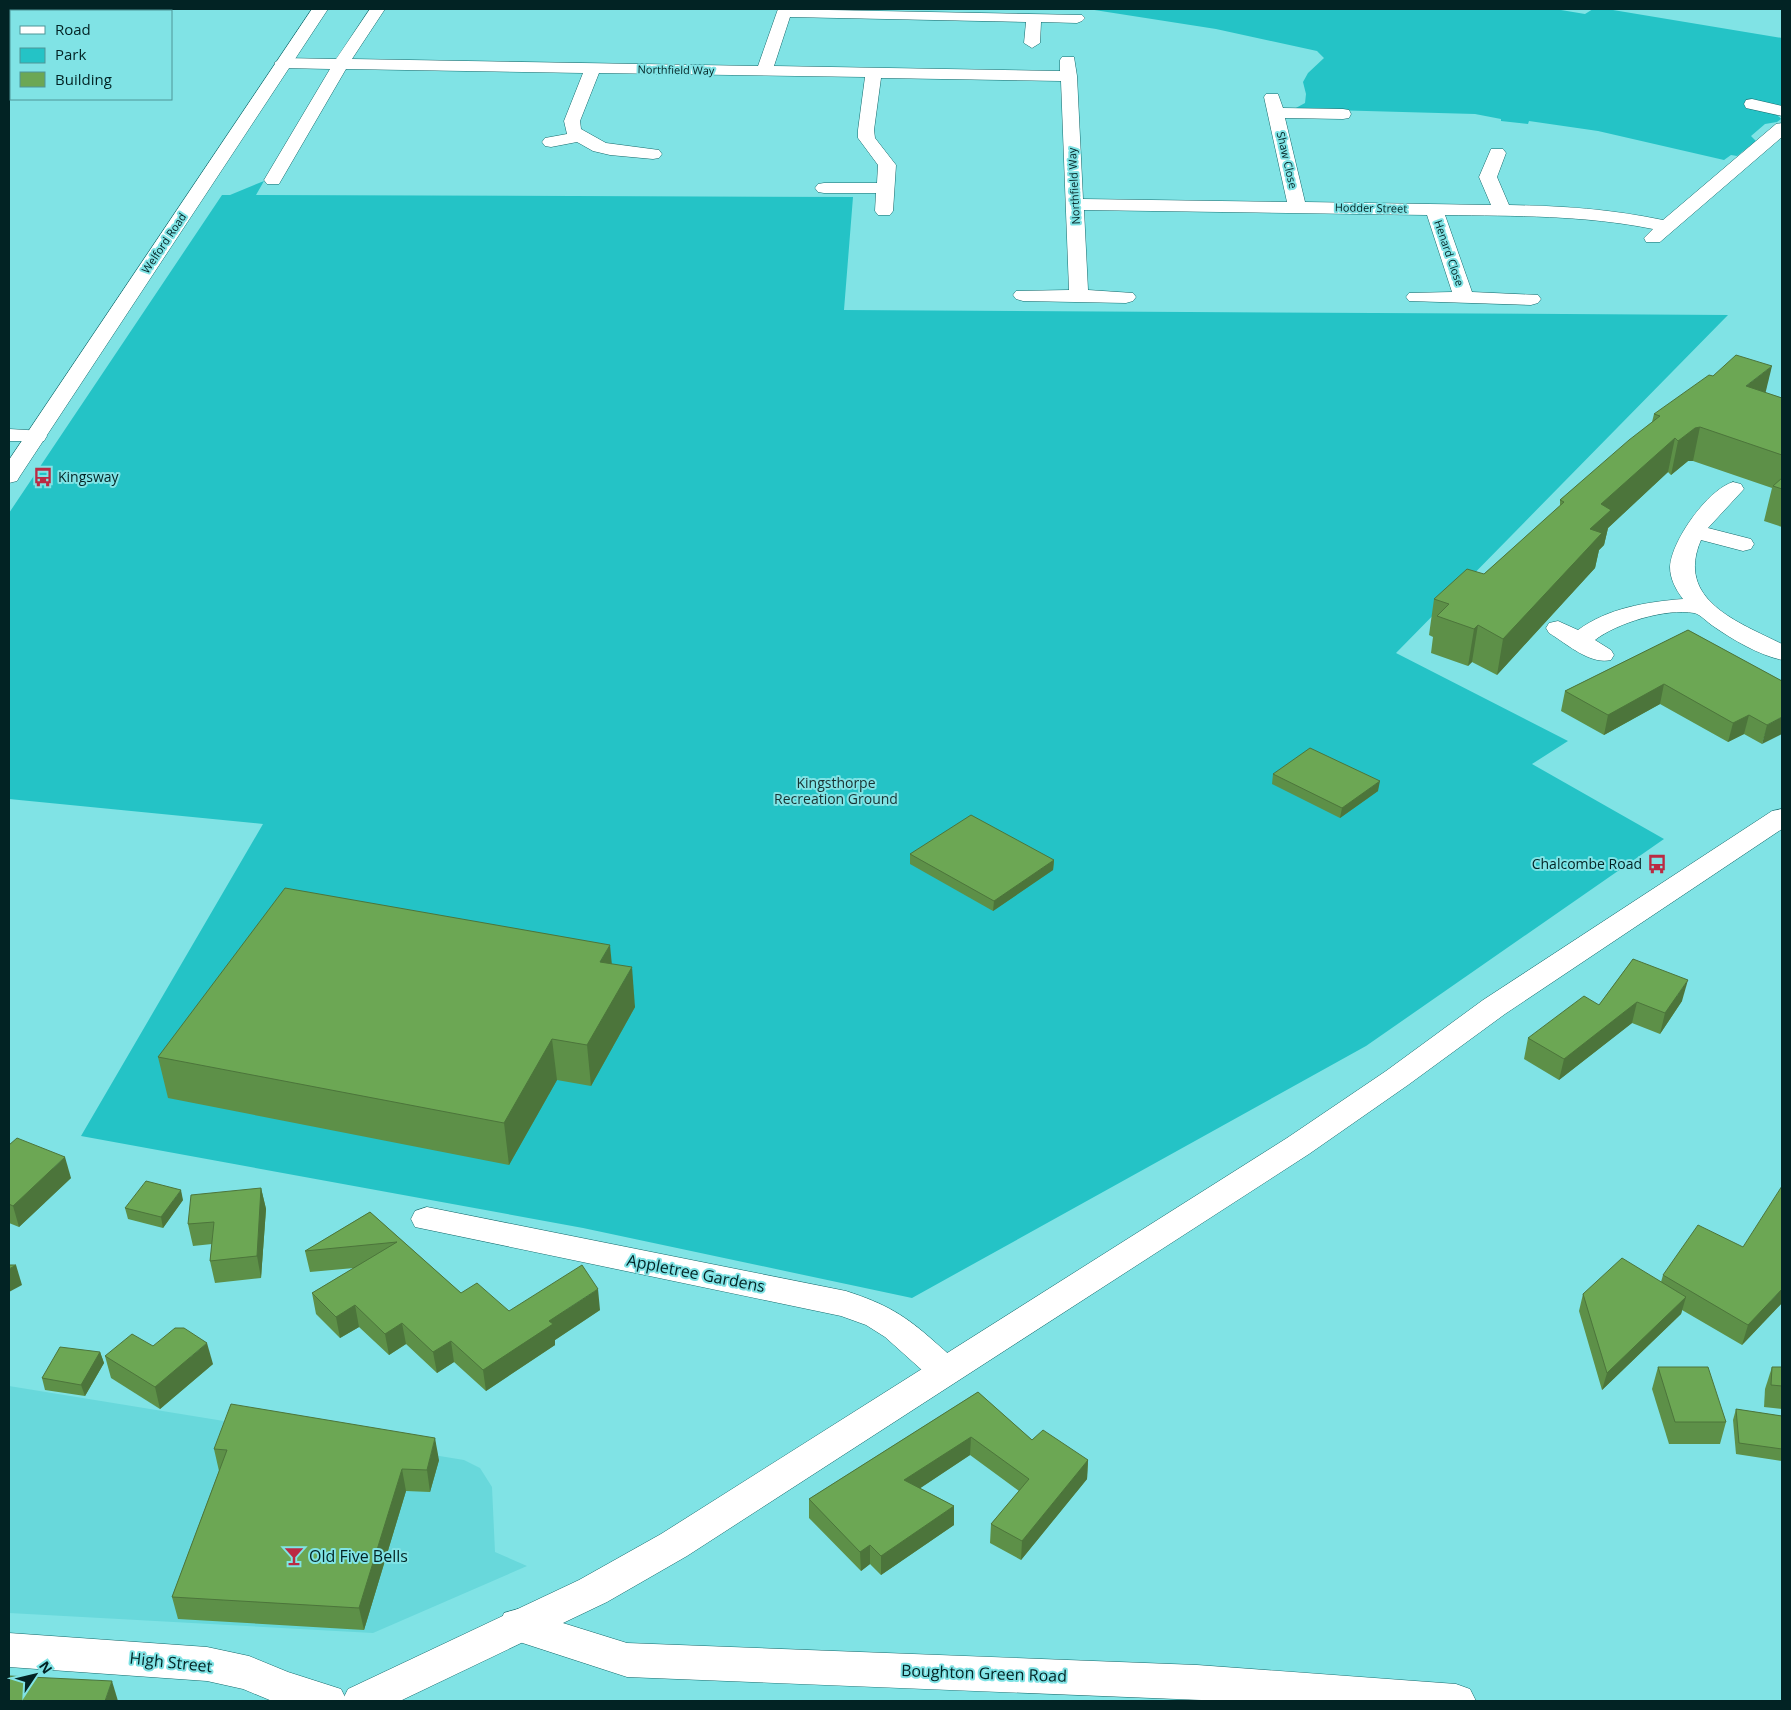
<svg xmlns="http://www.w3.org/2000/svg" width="1791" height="1710" viewBox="0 0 1791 1710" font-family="'Open Sans',sans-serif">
	<rect width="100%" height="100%" fill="#80e3e5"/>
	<polygon fill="#68d8db" points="9,1386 464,1460 480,1468 492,1487 495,1552 527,1566 373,1633 9,1613"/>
	<g fill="#24c3c6">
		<path d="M1088,9h467l30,5 8,-5h14l175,29v69l-32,-7 -6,5c11,3 30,4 37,14l-4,3 -12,2 -14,12 5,5 -19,15 -6,-1 -7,5 -126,-29 -69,-10 -1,3 -27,-3v-2l-26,-5 -181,-5 11,-6 1,-9 -3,-12 5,-9 16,-15 -7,-7 -101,-22z"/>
		<polygon points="264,181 256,195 853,197 844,310 1728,315 1396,653 1568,741 1532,764 1664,839 1366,1046 912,1298 583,1228 81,1136 263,824 9,799 9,513 222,195 230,195"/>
	</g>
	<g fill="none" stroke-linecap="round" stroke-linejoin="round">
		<defs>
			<g id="minor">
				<path d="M370,9h15l-33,50 406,7 20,-57 304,6 3,3 -3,3 -5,2 -36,-1 -1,21 -8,5 -8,-5 2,-21 -236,-5 -16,49 286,5v-11l2,-3h12l3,19 6,123 204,3 -23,-105 2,-3h12l5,14 60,1 6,1 2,4 -2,4 -6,1 -58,-1 20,84 186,3 -12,-28 12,-28h12l3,4 -9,24 12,28c55,1 100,4 154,15l113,-96 6,-1v14l-122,105h-14l-2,-4 9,-9c-69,-14 -138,-13 -208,-14l27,77 66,3 3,4 -3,4 -7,2 -122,-4 -3,-4 3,-4 43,-1 -25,-77 -343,-5 4,80 45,3 3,4 -3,4 -7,2 -103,-2 -7,-2 -3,-4 3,-4 53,-1 -8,-209 -180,-3 -7,52 1,8 21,27 -3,46 -3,4h-12l-3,-4 1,-18h-52l-6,-1 -3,-4 3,-4 6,-1h53l1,-18 -20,-27v-8l7,-53 -266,-4 -19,48 1,8 25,14 53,7 3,4 -3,4 -6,1 -43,-4 -17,-4 -16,-9 -26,5 -6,-1 -3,-4 3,-4 22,-4 -3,-13 19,-48 -237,-4 -67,115h-12l-3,-4 66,-111 -48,-1 -8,-5 8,-5 54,1z"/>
				<polygon points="1752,99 1782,106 1782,116 1746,108 1744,104 1746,100"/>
				<polygon points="9,429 44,431 47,436 44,441 9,441"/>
				<path d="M1733,482l8,2 3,5 -36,39 43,11 3,5 -3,5 -8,2 -42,-11c-26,60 37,82 81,104v16c-23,-5 -49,-20 -69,-34 -5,-3 -13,-12 -19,-13 -28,-5 -77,10 -99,27l16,10 3,5 -3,5c-21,5 -44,-16 -62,-27l-3,-5 3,-5 9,-2 20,9c30,-22 68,-28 105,-31 -7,-9 -13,-20 -13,-32 1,-26 38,-78 63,-85z"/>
				<path d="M427,1207l419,84c40,13 59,24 90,52 10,9 20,16 26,28l-5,9 -12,4 -12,-4 -48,-43 -19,-12 -25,-9 -426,-89 -4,-8 4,-8z"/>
				<polygon points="518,1609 627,1643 1197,1665 1456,1684 1470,1689 1476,1701 1226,1701 627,1677 504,1637 499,1625 504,1613"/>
				<polygon points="9,1633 207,1647 249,1656 288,1672 341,1689 347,1701 272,1701 243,1689 207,1681 9,1667"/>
			</g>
			<polygon id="major" points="312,9 328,9 20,476 17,481 9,483 9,460"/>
			<polygon id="highway" points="1782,809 1782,829 1505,1014 1408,1085 1309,1154 687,1556 607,1602 400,1701 342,1701 348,1689 579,1580 661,1534 1287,1138 1386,1071 1483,1000 1772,811"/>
		</defs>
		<use href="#minor" stroke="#15696b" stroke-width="1"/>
		<use href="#major" stroke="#15696b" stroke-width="1"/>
		<use href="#highway" stroke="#15696b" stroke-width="1"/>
		<use href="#minor" fill="#fff" fill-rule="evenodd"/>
		<use href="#major" fill="#fff" fill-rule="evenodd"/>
		<use href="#highway" fill="#fff" fill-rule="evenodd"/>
	</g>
	<g fill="#5d9048">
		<polygon points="1766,393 1782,398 1782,527 1764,521 1772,488 1693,461 1688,461 1671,475 1668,472 1608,528 1604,545 1599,550 1595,568 1497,675 1472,662 1468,666 1431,653 1433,637 1429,635 1434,599 1484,574 1560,506 1560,500 1652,422 1654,414"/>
		<polygon points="1688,630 1782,681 1762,744 1744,734 1728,742 1660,704 1604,735 1561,711 1565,691"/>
		<polygon points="1273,774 1378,791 1340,818 1272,784"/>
		<polygon points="910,854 1054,860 1053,870 993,911 910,864"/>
		<polygon points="1633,959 1682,1001 1660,1034 1632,1023 1559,1080 1524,1059 1528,1038 1599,1005"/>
		<polygon points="612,964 635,1007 591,1086 557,1080 509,1165 168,1098 158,1057"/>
		<polygon points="9,1145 71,1178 19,1227 9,1223"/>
		<polygon points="261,1188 266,1209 261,1278 215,1283 210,1261 212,1244 193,1246 188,1224"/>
		<polygon points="183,1200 163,1228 128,1219 125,1208"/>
		<polygon points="370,1212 461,1293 509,1311 600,1310 555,1340 555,1345 486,1391 454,1362 437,1373 406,1344 389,1355 359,1327 340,1338 316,1314 312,1293 354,1268 310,1272 305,1251"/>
		<polygon points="1663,1275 1781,1304 1742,1345 1682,1310 1681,1314 1602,1390 1579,1311 1583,1294 1661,1282"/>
		<polygon points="153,1346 213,1364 160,1409 111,1378 105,1356"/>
		<polygon points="100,1352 104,1363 85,1396 45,1390 42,1378"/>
		<polygon points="1658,1367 1726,1422 1720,1444 1669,1444 1652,1389"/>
		<polygon points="1772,1367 1782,1367 1782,1409 1764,1407 1765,1389"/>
		<polygon points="978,1392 1032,1440 1088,1460 1087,1479 1021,1560 990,1543 991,1524 1019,1491 970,1455 920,1488 954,1506 954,1525 881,1575 870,1564 861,1571 809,1518 809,1499"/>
		<polygon points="1736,1409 1782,1416 1782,1461 1736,1454 1733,1420"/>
		<polygon points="214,1449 439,1460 430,1492 406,1491 364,1630 178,1619 172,1597 219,1471"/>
	</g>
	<g fill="#4c753b">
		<polygon points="1772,366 1764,399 1746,386"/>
		<polygon points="1700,427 1693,461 1688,461 1671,475 1678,441 1695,428"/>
		<polygon points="1675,438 1668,472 1608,528 1604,545 1599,550 1595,568 1497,675 1503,639 1590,529 1601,504"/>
		<polygon points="1478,625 1472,662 1468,666 1474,629"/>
		<polygon points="1664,684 1660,704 1604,735 1608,715"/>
		<polygon points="1749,715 1744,734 1728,742 1733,723"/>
		<polygon points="1782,717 1782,734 1762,744 1767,725"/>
		<polygon points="1380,781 1378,791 1340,818 1342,808"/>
		<polygon points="1054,860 1053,870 993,911 994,901"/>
		<polygon points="610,945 614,986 600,962"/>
		<polygon points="632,967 635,1007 591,1086 587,1045"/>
		<polygon points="1688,980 1682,1001 1660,1034 1665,1013"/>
		<polygon points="1637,1002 1632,1023 1559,1080 1564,1059"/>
		<polygon points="552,1039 557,1080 509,1165 504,1123"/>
		<polygon points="65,1157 71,1178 19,1227 13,1206"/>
		<polygon points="261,1188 266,1209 261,1278 257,1256"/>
		<polygon points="181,1190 183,1200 163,1228 161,1217"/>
		<polygon points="16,1265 22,1285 9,1292 9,1269"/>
		<polygon points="598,1289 600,1310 555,1340 555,1345 486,1391 483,1370 549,1321"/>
		<polygon points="1782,1289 1782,1301 1781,1304 1742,1345 1748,1325"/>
		<polygon points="1686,1297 1681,1314 1602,1390 1607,1373"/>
		<polygon points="355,1305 359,1327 340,1338 336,1317"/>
		<polygon points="402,1323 406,1344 389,1355 385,1334"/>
		<polygon points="451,1341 454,1362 437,1373 433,1352"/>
		<polygon points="207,1343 213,1364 160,1409 155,1387"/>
		<polygon points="100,1352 104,1363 85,1396 81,1385"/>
		<polygon points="971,1437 970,1455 904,1499 904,1480"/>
		<polygon points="435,1438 439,1460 430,1492 427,1470"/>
		<polygon points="1088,1460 1087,1479 1021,1560 1022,1541"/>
		<polygon points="402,1469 406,1491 364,1630 359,1608"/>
		<polygon points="954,1506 954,1525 881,1575 881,1556"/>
		<polygon points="870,1545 870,1564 861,1571 860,1552"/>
		<polygon points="112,1681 118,1701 105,1701"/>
	</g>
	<g fill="#6ca754" stroke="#4c753b">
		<polygon points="1736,355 1772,366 1746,386 1782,398 1782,455 1700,427 1695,428 1678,441 1675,438 1601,504 1611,510 1590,529 1602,533 1503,639 1478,625 1474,629 1437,616 1449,604 1434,599 1467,569 1484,574 1564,502 1560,500 1629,440 1660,416 1654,414 1709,375 1713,376"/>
		<polygon points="1782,478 1782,489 1773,486"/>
		<polygon points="1688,630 1782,681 1782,717 1767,725 1749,715 1733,723 1664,684 1608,715 1565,691"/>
		<polygon points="1310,748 1380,781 1342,808 1273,774"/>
		<polygon points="971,815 1054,860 994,901 910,854"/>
		<polygon points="285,888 610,945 600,962 632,967 587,1045 552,1039 504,1123 158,1057"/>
		<polygon points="1633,959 1688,980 1665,1013 1637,1002 1564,1059 1528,1038 1584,996 1599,1005"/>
		<polygon points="17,1138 65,1157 13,1206 9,1204 9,1145"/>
		<polygon points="146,1181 181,1190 161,1217 125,1208"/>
		<polygon points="1782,1186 1782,1289 1748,1325 1663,1275 1698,1225 1743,1247"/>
		<polygon points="261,1188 257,1256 210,1261 214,1222 188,1224 191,1195"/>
		<polygon points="370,1212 461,1293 477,1283 509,1311 582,1265 598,1289 549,1321 553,1324 483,1370 451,1341 433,1352 402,1323 385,1334 355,1305 336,1317 312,1293 397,1242 305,1251"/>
		<polygon points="1622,1258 1686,1297 1607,1373 1583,1294"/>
		<polygon points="9,1265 16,1265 9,1269"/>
		<polygon points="175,1328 184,1328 207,1343 155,1387 105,1356 132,1334 153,1346"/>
		<polygon points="60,1347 100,1352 81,1385 42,1378"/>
		<polygon points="1658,1367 1708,1367 1726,1422 1675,1422"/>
		<polygon points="1772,1367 1782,1367 1782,1386 1771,1385"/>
		<polygon points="978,1392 1032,1440 1043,1430 1088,1460 1022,1541 991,1524 1029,1479 971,1437 904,1480 954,1506 881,1556 870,1545 860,1552 809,1499"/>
		<polygon points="231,1404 435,1438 427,1470 402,1469 359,1608 172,1597 227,1450 214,1449"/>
		<polygon points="1736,1409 1782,1416 1782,1449 1739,1443"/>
		<polygon points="9,1676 112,1681 105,1701 9,1701"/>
	</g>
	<defs>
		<symbol id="bus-bare" viewBox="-9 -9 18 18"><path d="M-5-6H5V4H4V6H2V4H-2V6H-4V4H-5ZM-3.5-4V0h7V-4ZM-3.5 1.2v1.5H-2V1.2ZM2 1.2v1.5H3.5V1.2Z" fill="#bb2a42" stroke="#80e3e5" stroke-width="2.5" paint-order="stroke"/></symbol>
		<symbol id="bar-bare" viewBox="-9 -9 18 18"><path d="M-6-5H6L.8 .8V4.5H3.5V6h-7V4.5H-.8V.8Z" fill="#bb2a42" stroke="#80e3e5" stroke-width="2.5" paint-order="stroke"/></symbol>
	</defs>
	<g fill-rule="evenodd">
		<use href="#bus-bare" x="29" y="463" width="28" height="28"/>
		<use href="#bus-bare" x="1643" y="850" width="28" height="28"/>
		<use href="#bar-bare" x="280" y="1542" width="28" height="28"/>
	</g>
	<g text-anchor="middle" stroke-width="4" stroke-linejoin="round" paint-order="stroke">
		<g font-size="11" fill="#022324" stroke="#80e3e5">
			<text transform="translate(676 70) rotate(1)" y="4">Northfield Way</text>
			<text transform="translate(1287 160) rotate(77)" y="4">Shaw Close</text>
			<text transform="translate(1074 186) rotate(-93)" y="4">Northfield Way</text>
			<text transform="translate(1371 208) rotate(1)" y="4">Hodder Street</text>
			<text transform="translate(164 243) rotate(-56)" y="4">Welford Road</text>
			<text transform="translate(1449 253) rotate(71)" y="4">Henard Close</text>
		</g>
		<g font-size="14" fill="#022324" stroke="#80e3e5" text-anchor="start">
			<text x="58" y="482">Kingsway</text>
			<text x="1642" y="869" text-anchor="end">Chalcombe Road</text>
		</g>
		<g font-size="14" fill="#173131" stroke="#80e3e5">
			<text x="836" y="788">Kingsthorpe<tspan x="836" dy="16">Recreation Ground</tspan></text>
		</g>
		<g font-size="16" fill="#022324" stroke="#80e3e5">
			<text transform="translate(696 1273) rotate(11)" y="6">Appletree Gardens</text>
			<text transform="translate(171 1662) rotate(6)" y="6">High Street</text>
			<text transform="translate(984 1673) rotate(2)" y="6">Boughton Green Road</text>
		</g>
		<g font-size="16" fill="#022324" stroke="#80e3e5" text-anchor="start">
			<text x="309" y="1562">Old Five Bells</text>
		</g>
	</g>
	<rect width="1791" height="1710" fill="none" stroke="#022324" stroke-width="20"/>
	<rect x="10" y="10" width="162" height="90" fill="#80e3e5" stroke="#4e9698"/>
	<rect x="20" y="26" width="25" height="8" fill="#ffffff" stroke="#4e9698"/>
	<text x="55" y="35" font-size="15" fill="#022324">Road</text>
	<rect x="20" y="48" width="25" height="15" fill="#24c3c6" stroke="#4e9698"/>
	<text x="55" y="60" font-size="15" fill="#022324">Park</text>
	<rect x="20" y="72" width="25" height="15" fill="#6ca754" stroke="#4e9698"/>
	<text x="55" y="85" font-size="15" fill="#022324">Building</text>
	<g transform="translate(35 1675) rotate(55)" stroke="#80e3e5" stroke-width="4" paint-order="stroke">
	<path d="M0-4L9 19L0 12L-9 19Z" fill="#022324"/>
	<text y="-8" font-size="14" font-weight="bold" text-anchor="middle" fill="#022324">N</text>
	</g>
</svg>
